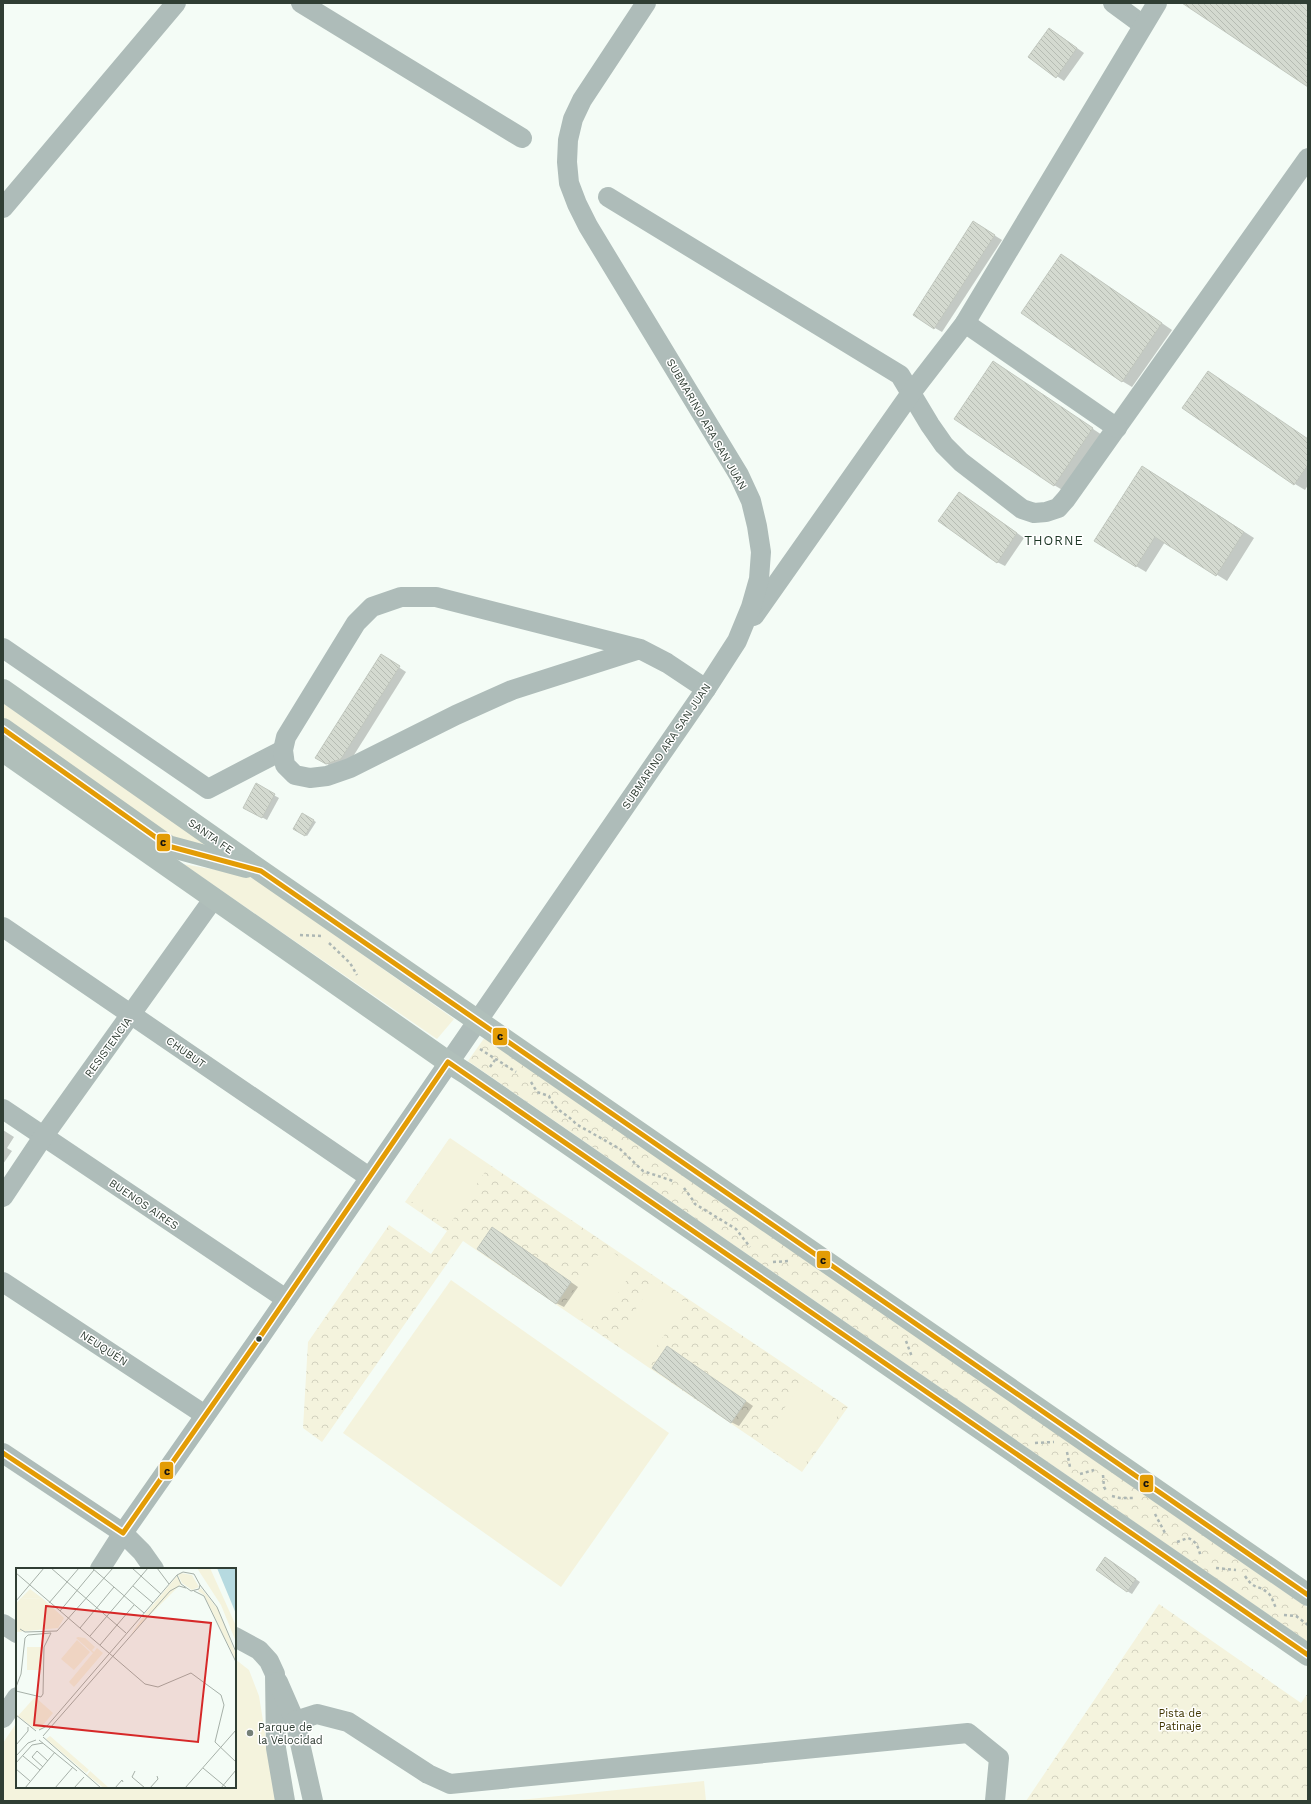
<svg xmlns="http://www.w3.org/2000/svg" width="1311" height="1804" viewBox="0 0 1311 1804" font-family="'Work Sans',sans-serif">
	<defs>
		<pattern id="park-crowns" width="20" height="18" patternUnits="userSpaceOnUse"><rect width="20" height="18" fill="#f4f3dd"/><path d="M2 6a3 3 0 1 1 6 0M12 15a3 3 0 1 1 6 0" fill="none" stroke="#d2d1be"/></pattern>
		<pattern id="building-back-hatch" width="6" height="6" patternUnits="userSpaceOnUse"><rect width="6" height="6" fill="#d4dad0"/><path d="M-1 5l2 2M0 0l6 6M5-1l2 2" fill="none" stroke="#b6bcb3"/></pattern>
	</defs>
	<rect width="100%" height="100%" fill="#f4fcf6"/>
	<g fill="url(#park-crowns)">
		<polygon points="485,1037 1308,1608 1308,1642 468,1061"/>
		<polygon points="450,1138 848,1407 802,1472 463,1241 322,1442 303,1428 308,1342 389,1225 431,1254 447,1231 405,1202"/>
		<polygon points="1159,1604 1301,1703 1308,1693 1308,1801 1026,1801"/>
	</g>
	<g fill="#f4f3dd">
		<polygon points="3,703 218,853 176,842 3,722"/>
		<polygon points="183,864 251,876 454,1019 437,1039"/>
		<polygon points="449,1139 489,1166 448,1227 408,1199"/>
		<polygon points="604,1246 635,1268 595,1327 563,1306"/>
		<polygon points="451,1280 669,1433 561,1587 343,1433"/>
		<polygon points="654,1282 686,1303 646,1362 614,1341"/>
		<polygon points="802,1382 842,1409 801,1470 761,1443"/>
		<polygon points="235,1659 249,1670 259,1696 276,1801 3,1801 3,1743 17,1722 17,1787 235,1787"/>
		<polygon points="704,1781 706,1801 510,1801"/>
	</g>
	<g fill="#0003">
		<polygon points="1056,33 1084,53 1064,81 1029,57"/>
		<polygon points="981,227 1002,240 942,332 935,328"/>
		<polygon points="1071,261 1172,330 1132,387 1122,381"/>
		<polygon points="1004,369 1102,435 1064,491 1054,485"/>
		<polygon points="1308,439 1308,485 1305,490 1295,484"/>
		<polygon points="1153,473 1254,538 1227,581 1165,542 1146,572 1136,566"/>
		<polygon points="966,497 1024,538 1005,566 997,562"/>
		<polygon points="388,660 406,672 349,763 334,768 317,758"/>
		<polygon points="256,785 279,798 267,820 244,807"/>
		<polygon points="303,814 316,822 307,836 294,828"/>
		<polygon points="3,1130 14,1137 7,1148 12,1151 3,1164"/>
		<polygon points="500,1232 578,1287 564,1307 556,1303"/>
		<polygon points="675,1352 753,1406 739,1426 731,1422"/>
		<polygon points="1110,1561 1140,1582 1132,1594 1127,1591"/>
	</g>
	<g fill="url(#building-back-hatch)" stroke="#c1c7be">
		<polygon points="1182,3 1308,3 1308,87"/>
		<polygon points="1049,28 1077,48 1056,78 1028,57"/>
		<polygon points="973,221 995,235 934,329 913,315"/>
		<polygon points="1061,254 1162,323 1122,382 1021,313"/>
		<polygon points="993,361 1093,428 1054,486 954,419"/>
		<polygon points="1208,371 1308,439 1308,465 1294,485 1182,408"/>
		<polygon points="1142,466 1244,532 1216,576 1155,537 1136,567 1094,541"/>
		<polygon points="959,492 1017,533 997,563 938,521"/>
		<polygon points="381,654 400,666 341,759 326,764 315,758"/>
		<polygon points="256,783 275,794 262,818 243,808"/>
		<polygon points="302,813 314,820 305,836 293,829"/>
		<polygon points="492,1227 571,1282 556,1304 477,1249"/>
		<polygon points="667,1346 746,1401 731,1423 652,1368"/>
		<polygon points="1105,1557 1136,1579 1127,1592 1096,1570"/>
	</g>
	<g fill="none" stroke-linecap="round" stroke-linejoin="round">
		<g stroke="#adb7b4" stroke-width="2.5" stroke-dasharray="3 3" stroke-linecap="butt">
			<polyline points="300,935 321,936"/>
			<polyline points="329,943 350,963 357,975"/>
			<polyline points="480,1049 516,1072"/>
			<polyline points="490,1067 495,1060"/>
			<path d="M531,1082l6,10 12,4c5,15 18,17 27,28l44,25 23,22 30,10"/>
			<polyline points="684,1188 692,1199 695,1204 736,1229 750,1247"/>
			<polyline points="773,1262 790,1261"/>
			<polyline points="906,1341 912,1357"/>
			<polyline points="1035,1443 1054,1442"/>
			<polyline points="1067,1452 1070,1467"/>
			<polyline points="1080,1474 1094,1470"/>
			<polyline points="1103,1475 1104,1487 1107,1492"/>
			<polyline points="1112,1496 1120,1498 1135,1498"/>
			<polyline points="1155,1514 1165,1533"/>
			<path d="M1177,1542l11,-4c10,4 10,10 13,19"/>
			<polyline points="1216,1568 1236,1570"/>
			<path d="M1245,1576c10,15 13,8 23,17 5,4 5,11 9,16"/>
			<polyline points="1284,1615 1296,1616 1308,1625"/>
		</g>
		<g stroke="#aebcb9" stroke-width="20">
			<polyline points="301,3 522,138"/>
			<polyline points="1113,3 1143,25"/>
			<polyline points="608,197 900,375 930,425 944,445 961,462 1022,509 1034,513 1046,512 1058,508 1066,499 1308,158"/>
			<polyline points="3,208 176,3"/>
			<polyline points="965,323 1117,428"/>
			<polyline points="754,616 911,393 965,323 1157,3"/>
			<polyline points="3,648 208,789 283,750"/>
			<polyline points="640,649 512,690 456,715 350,768 327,776 310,778 295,775 285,765 283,750 286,737 356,623 372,607 401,597 436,597 640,649 667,663 706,689"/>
			<polyline points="3,927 369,1177"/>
			<polyline points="3,1109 286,1299"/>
			<polyline points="3,1197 43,1137 214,898"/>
			<polyline points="3,1282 205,1415"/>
			<polyline points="3,1453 123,1533 142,1552 154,1569"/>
			<polyline points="100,1569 123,1533 258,1340 706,689 737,641 751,607 759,579 761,552 757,526 751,501 739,475 588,226 577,204 569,183 567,162 568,140 573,119 582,100 646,3"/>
			<polyline points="3,1624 17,1633"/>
			<polyline points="235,1637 259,1650 269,1661 275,1674 276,1748 285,1801"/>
			<polyline points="278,1682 295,1721 313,1801"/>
			<polyline points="3,1718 17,1697"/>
			<polyline points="295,1721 317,1714 348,1722 428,1774 450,1784 968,1733 999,1758 995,1801"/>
		</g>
		<g stroke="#b0bfba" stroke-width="22">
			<polyline points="3,690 261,871 1308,1595"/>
			<polyline points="3,729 168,846 246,867"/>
			<polyline points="3,751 448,1062 467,1074 1308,1655"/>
		</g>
		<defs>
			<g id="bus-1">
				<polyline points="3,729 168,846 261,871 1308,1595"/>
				<polyline points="3,1453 123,1533 258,1340 448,1062 1308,1655"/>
			</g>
		</defs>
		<use href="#bus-1" stroke="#fff" stroke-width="8"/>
		<use href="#bus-1" stroke="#e39c05" stroke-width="5"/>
	</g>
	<circle fill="#303e34" stroke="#fff" stroke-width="1.5" cx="259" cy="1339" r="3.5"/>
	<circle fill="#758078" stroke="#fff" stroke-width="1.5" cx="250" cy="1733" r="4"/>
	<g text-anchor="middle" stroke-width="3" stroke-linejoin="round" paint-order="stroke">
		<g font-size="11" fill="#303e34" stroke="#fff">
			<text transform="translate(707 424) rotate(60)" y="4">SUBMARINO ARA SAN JUAN</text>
			<text transform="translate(666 746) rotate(-56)" y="4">SUBMARINO ARA SAN JUAN</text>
			<text transform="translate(211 836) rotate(35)" y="4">SANTA FE</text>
			<text transform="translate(108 1047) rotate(-54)" y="4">RESISTENCIA</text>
			<text transform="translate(186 1052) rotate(35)" y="4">CHUBUT</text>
			<text transform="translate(144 1204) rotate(34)" y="4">BUENOS AIRES</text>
			<text transform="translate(104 1348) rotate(33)" y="4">NEUQUÉN</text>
		</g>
		<g font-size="11" fill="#403502" stroke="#fff">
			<text x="1180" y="1717">Pista de<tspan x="1180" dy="13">Patinaje</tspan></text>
		</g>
		<g font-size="11" fill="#303e34" stroke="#fff" text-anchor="start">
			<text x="258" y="1731">Parque de<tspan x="258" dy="13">la Velocidad</tspan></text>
		</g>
		<g font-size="13" letter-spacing="1" fill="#1b3724" stroke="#fff">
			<text x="1054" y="545">THORNE</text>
		</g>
	</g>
	<g transform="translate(16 1568)">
		<rect width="220" height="220" fill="#f4fcf6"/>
		<path d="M14,21l12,9 -22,1z" fill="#f4f3dd"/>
		<path d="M181,0h13l26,58v16l-15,-37zM165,5l11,2 7,12 -7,3 -10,-7 -4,-8zM185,20l17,21 18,46v6l-32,-66 -6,-4zM62,69l7,1 10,9 -3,3 2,2 3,-4 6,5 -29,34 -5,-5 24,-29 -17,-15zM19,129l18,16 -10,12 2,2 -5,2h-5l-17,-13zM34,168l39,34 -3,3 -40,-34zM74,203l19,17h-5l-17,-13z" fill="#f4f3dd"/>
		<path d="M161,8l4,8 -50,50 15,-21zM26,30l22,20 -6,10 -42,4v-28l4,-5zM61,72l13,12 -16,18 -13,-11zM11,79h15v23h-15z" fill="#f4f3dd"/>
		<path d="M201,0h19v46l-4,-10z" fill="#b6dae0"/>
		<path fill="none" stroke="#a6b0a8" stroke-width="1" d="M35,0l75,65M76,0l52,45M116,0l29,26M141,0l12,16M167,4l11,2 6,11 -1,4 -8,2 -10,-7 -4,-9zM0,5l129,111 13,3 33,-14 30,22 3,10 -9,37 21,20M184,17l17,22 19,45M117,18l20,17M178,23l10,5 32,66M0,33l28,-33M33,35l30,-35M44,43l34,-41M64,60l34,-41M4,61l5,3 32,-1 56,-63M74,68l58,-68M84,77l34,-40M0,119l5,-13 4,-36 3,-3 23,-2M0,123l25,6 2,-3 1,-47 7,-14M0,147l20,16M23,162l8,-4 130,-151M27,168l127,-145 9,-5 7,2M27,169l58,51M23,172l38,31M0,177l12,-14v-4M0,188l12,-13 8,-3M7,188l17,14M0,195l16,-18 11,-2M27,199l-11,-10 5,-6 11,10M187,200l24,20M0,201l14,12M119,203l-3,6 13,11M9,220l30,-36M39,220l18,-21M58,220l10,-11M99,220l7,-8 1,2M134,220l8,-9 -1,-3M169,220l51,-58M205,220l15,-18"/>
		<path fill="#d62828" fill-opacity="0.15" stroke="#d62828" stroke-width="2" d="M30,38l165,17 -13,119 -164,-17z"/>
		<rect width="220" height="220" fill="none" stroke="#303e34" stroke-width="2"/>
	</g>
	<g stroke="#fff" stroke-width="1.5">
		<rect x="156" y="833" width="15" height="19" rx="4" fill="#e39c05"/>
		<rect x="492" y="1027" width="16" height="19" rx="4" fill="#e39c05"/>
		<rect x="816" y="1250" width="15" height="19" rx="4" fill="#e39c05"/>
		<rect x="159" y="1461" width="15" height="19" rx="4" fill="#e39c05"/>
		<rect x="1139" y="1474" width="15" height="19" rx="4" fill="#e39c05"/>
	</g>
	<g font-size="11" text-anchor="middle" font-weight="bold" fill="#111">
		<text x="163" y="846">c</text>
		<text x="500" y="1040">c</text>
		<text x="823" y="1264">c</text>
		<text x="167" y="1475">c</text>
		<text x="1146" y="1487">c</text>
	</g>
	<rect width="1311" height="1804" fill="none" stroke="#303e34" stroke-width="8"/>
</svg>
